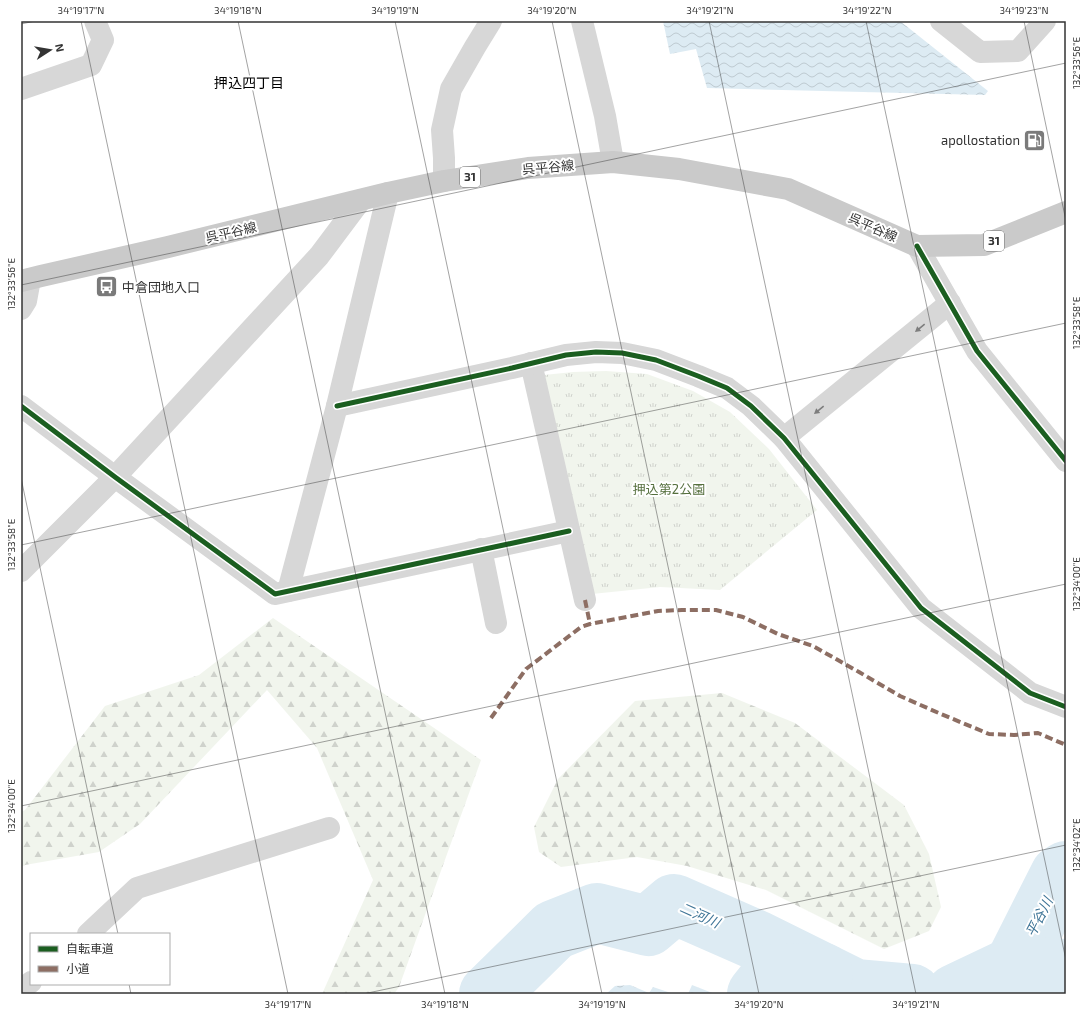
<svg xmlns="http://www.w3.org/2000/svg" width="1087" height="1015" viewBox="0 0 1087 1015" font-family="'Exo 2','Noto Sans JP',sans-serif">
	<defs>
		<pattern id="forest-firs" width="22" height="20" patternUnits="userSpaceOnUse"><rect width="22" height="20" fill="#f1f5ed"/><path d="M5 1l3.5 6h-7zM16 11l3.5 6h-7z" fill="#cfd2cc"/></pattern>
		<pattern id="park-tufts" width="24" height="20" patternUnits="userSpaceOnUse"><rect width="24" height="20" fill="#f1f5ed"/><path d="M3 7l-1-3M5 7V3M7 7l1-3M15 17l-1-3M17 17v-4M19 17l1-3" fill="none" stroke="#cfd2cc"/></pattern>
		<pattern id="water-waves" width="16" height="10" patternUnits="userSpaceOnUse"><rect width="16" height="10" fill="#ddebf3"/><path d="M0 5q4-4 8 0t8 0" fill="none" stroke="#becad1"/></pattern>
	</defs>
	<rect width="100%" height="100%" fill="#fff"/>
	<g fill="url(#forest-firs)">
		<polygon points="273,618 481,760 399,987 394,994 322,994 373,880 317,748 267,690 140,824 99,852 25,865 21,867 21,812 25,810 105,706 199,675"/>
		<polygon points="722,693 795,723 904,805 929,854 941,907 929,931 884,949 766,890 687,866 637,857 561,867 539,852 534,827 558,779 635,701"/>
	</g>
	<polygon fill="url(#park-tufts)" points="606,371 647,374 693,391 730,412 769,449 817,510 720,590 660,587 592,594 544,375 573,372"/>
	<g fill="url(#water-waves)">
		<polygon points="663,21 900,21 988,91 985,95 707,88 696,49 670,54"/>
		<polygon points="630,985 649,993 653,987 671,993 606,994 615,986"/>
		<polygon points="692,985 715,994 688,994"/>
	</g>
	<g fill="none" stroke-linecap="round" stroke-linejoin="round">
		<g stroke="#ddebf3" stroke-width="60">
			<polyline points="1014,966 1060,875 1066,871"/>
			<polyline points="489,994 554,930 597,913 648,926 674,904 756,940 855,989 912,994"/>
			<polyline points="757,994 773,974 823,973"/>
			<polyline points="955,994 1014,966 1066,969"/>
		</g>
		<g stroke="#d7d7d7" stroke-width="22">
			<polyline points="582,21 605,116 613,162"/>
			<polyline points="941,21 980,52 1018,51 1045,21"/>
			<polyline points="21,89 91,65 103,40 95,21"/>
			<polyline points="444,181 444,158 442,130 451,89 475,47 491,21"/>
			<polyline points="917,246 977,351 1066,461"/>
			<polyline points="21,309 26,301 30,279"/>
			<polyline points="531,363 585,600"/>
			<polyline points="21,406 115,477 275,594 569,531"/>
			<polyline points="337,406 512,368 566,355 596,352 622,353 656,360 698,376 727,388 751,406 784,438 921,608 1030,693 1066,707"/>
			<polyline points="784,438 950,303"/>
			<polyline points="481,549 496,623"/>
			<polyline points="21,571 115,477 319,256 361,200"/>
			<polyline points="288,591 337,406 388,193"/>
			<polyline points="88,934 137,888 329,828"/>
			<polyline points="21,990 31,982"/>
		</g>
		<polyline stroke="#cacaca" stroke-width="22" points="21,281 41,276 168,247 388,193 444,181 528,168 613,162 679,169 788,189 917,246 984,245 1066,212"/>
		<g stroke="#8d6e63" stroke-width="4" stroke-dasharray="8 4" stroke-linecap="butt">
			<polyline points="585,600 590,624"/>
			<polyline points="491,718 526,669 581,627 590,624 658,611 682,610 716,610 743,617 778,634 813,646 859,672 900,696 941,714 989,734 1014,735 1038,733 1066,745"/>
		</g>
		<defs>
			<g id="cycleway">
				<polyline points="917,246 977,351 1066,461"/>
				<polyline points="21,406 115,477 275,594 569,531"/>
				<polyline points="337,406 512,368 566,355 596,352 622,353 656,360 698,376 727,388 751,406 784,438 921,608 1030,693 1066,707"/>
			</g>
		</defs>
		<use href="#cycleway" stroke="#fff" stroke-width="8"/>
		<use href="#cycleway" stroke="#1b5e20" stroke-width="5"/>
	</g>
	<defs><path id="oneway-solid" d="M-6-.8H1V-3.2L6.5 0L1 3.2V.8H-6Z"/></defs>
	<g fill="#7d7d7d">
		<use href="#oneway-solid" transform="translate(920 328) rotate(141)"/>
		<use href="#oneway-solid" transform="translate(819 410) rotate(141)"/>
	</g>
	<path fill="none" stroke="#333" stroke-width="1" stroke-opacity="0.45" d="M81,21l207,973M238,21l207,973M395,21l207,973M552,21l207,973M709,21l207,973M866,21l200,939M1024,21l42,200M21,24l14,-3M21,285l1045,-222M21,478l97,456M21,545l1045,-222M21,806l1045,-222M129,984l2,10M363,994l703,-149"/>
	<defs>
		<symbol id="fuel-square" viewBox="-11 -11 22 22"><rect x="-9" y="-9" width="18" height="18" rx="4" fill="#7a7a7a" stroke="#fff"/><path d="M-5.5-6h7V0h2V4h1.3V-2.5L3-4.5l.8-.8L6-3V5H2.5V1h-1V6h-7ZM-4.2-4.7v3.2H.2V-4.7Z" fill="#fff"/></symbol>
		<symbol id="bus-square" viewBox="-11 -11 22 22"><rect x="-9" y="-9" width="18" height="18" rx="4" fill="#7a7a7a" stroke="#fff"/><path d="M-5-6H5V4H4V6H2V4H-2V6H-4V4H-5ZM-3.5-4V0h7V-4ZM-3.5 1.2v1.5H-2V1.2ZM2 1.2v1.5H3.5V1.2Z" fill="#fff"/></symbol>
	</defs>
	<g fill-rule="evenodd">
		<use href="#fuel-square" x="1022" y="128" width="25" height="25"/>
		<use href="#bus-square" x="94" y="274" width="25" height="25"/>
	</g>
	<g text-anchor="middle" stroke-width="4" stroke-linejoin="round" paint-order="stroke">
		<g fill="#fff" stroke="#707070" stroke-width="1">
			<rect x="460" y="167" width="20" height="20" rx="3"/>
			<rect x="984" y="231" width="20" height="20" rx="3"/>
		</g>
		<g font-size="12" font-weight="bold" fill="#333">
			<text x="470" y="181">31</text>
			<text x="994" y="245">31</text>
		</g>
		<g font-size="13" fill="#333" stroke="#fff" text-anchor="end">
			<text x="1020" y="145">apollostation</text>
			<text x="122" y="292" text-anchor="start">中倉団地入口</text>
		</g>
		<g font-size="13" fill="#333" stroke="#fff">
			<text transform="translate(548 167) rotate(-5)" y="5">呉平谷線</text>
			<text transform="translate(873 227) rotate(24)" y="5">呉平谷線</text>
			<text transform="translate(231 232) rotate(-13)" y="5">呉平谷線</text>
		</g>
		<g font-size="13" fill="#56703f" stroke="#fff">
			<text x="669" y="494">押込第2公園</text>
		</g>
		<g font-size="14" fill="#000" stroke="#fff">
			<text x="249" y="88">押込四丁目</text>
		</g>
		<g font-size="14" font-style="italic" fill="#3f7597" stroke="#fff">
			<text transform="translate(700 915) rotate(24)" y="5">二河川</text>
			<text transform="translate(1039 917) rotate(-63)" y="5">平谷川</text>
		</g>
	</g>
	<rect width="1087" height="1015" fill="none" stroke="#ffffff" stroke-width="44"/>
	<rect x="30" y="933" width="140" height="52" fill="#ffffff" stroke="#adadad"/>
	<rect x="38" y="946" width="20" height="6" fill="#1b5e20" stroke="#adadad"/>
	<text x="66" y="953" font-size="12" fill="#333333">自転車道</text>
	<rect x="38" y="966" width="20" height="6" fill="#8d6e63" stroke="#adadad"/>
	<text x="66" y="973" font-size="12" fill="#333333">小道</text>
	<g transform="translate(50 50) rotate(78)" stroke="#ffffff" stroke-width="3" paint-order="stroke">
	<path d="M0-3L7 15L0 10L-7 15Z" fill="#333333"/>
	<text y="-6" font-size="11" font-weight="bold" text-anchor="middle" fill="#333333">N</text>
	</g>
	<rect x="22" y="22" width="1043" height="971" fill="none" stroke="#333" stroke-width="1.5"/>
	<g font-size="10" text-anchor="middle" fill="#333">
		<text x="81" y="14">34°19'17"N</text>
		<text x="238" y="14">34°19'18"N</text>
		<text x="395" y="14">34°19'19"N</text>
		<text x="552" y="14">34°19'20"N</text>
		<text x="710" y="14">34°19'21"N</text>
		<text x="867" y="14">34°19'22"N</text>
		<text x="1024" y="14">34°19'23"N</text>
		<text transform="translate(1076 63) rotate(-90)" y="4">132°33'56"E</text>
		<text transform="translate(11 284) rotate(-90)" y="4">132°33'56"E</text>
		<text transform="translate(1076 323) rotate(-90)" y="4">132°33'58"E</text>
		<text transform="translate(11 545) rotate(-90)" y="4">132°33'58"E</text>
		<text transform="translate(1076 584) rotate(-90)" y="4">132°34'00"E</text>
		<text transform="translate(11 806) rotate(-90)" y="4">132°34'00"E</text>
		<text transform="translate(1076 845) rotate(-90)" y="4">132°34'02"E</text>
		<text x="288" y="1008">34°19'17"N</text>
		<text x="445" y="1008">34°19'18"N</text>
		<text x="602" y="1008">34°19'19"N</text>
		<text x="759" y="1008">34°19'20"N</text>
		<text x="916" y="1008">34°19'21"N</text>
	</g>
</svg>
